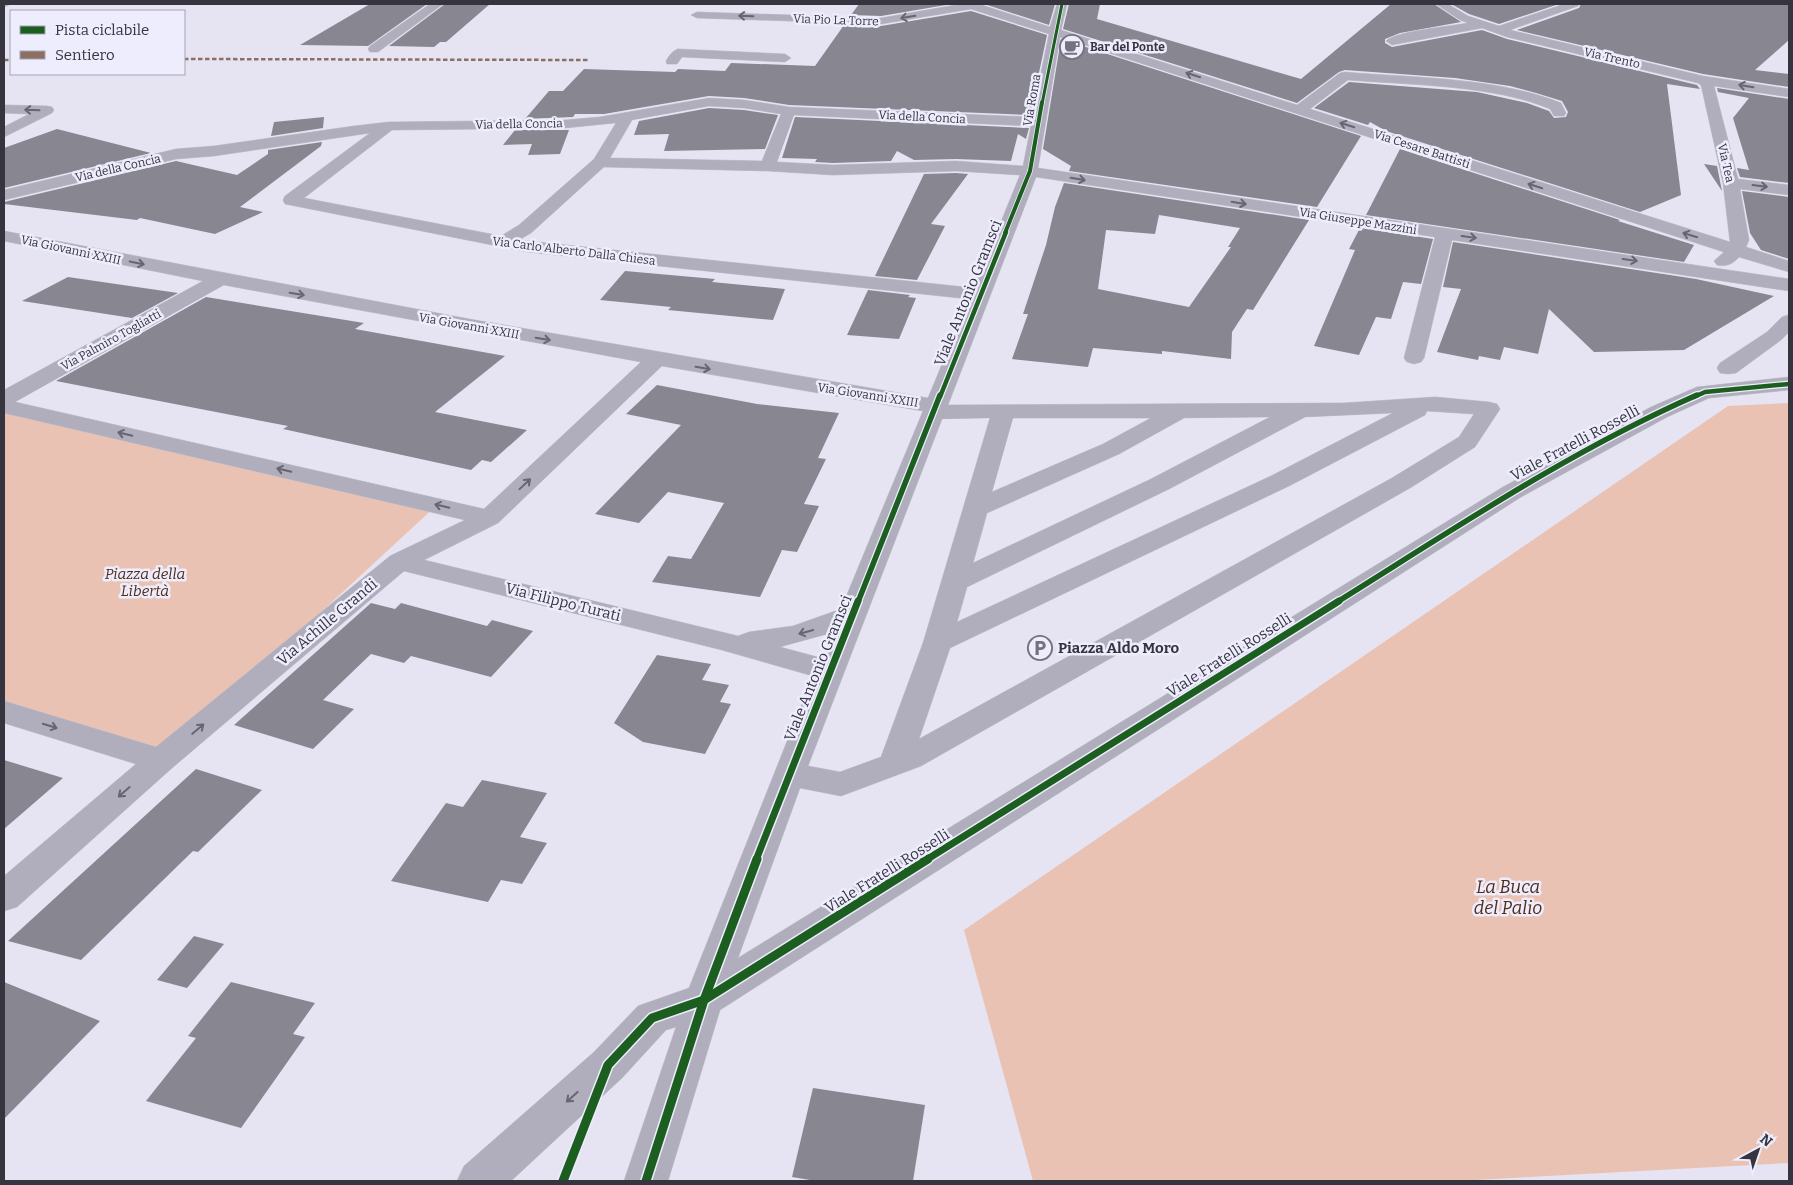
<svg xmlns="http://www.w3.org/2000/svg" width="1793" height="1185" viewBox="0 0 1793 1185" font-family="Bitter,serif">
	<rect width="100%" height="100%" fill="#e6e4f3"/>
	<g fill="#eac2b3">
		<polygon points="1789,403 1789,1163 1456,1181 1033,1181 964,930 1728,406"/>
		<polygon points="4,406 437,505 161,760 4,712"/>
	</g>
	<g fill="#888691" fill-rule="evenodd">
		<polygon points="370,4 427,4 368,46 300,45"/>
		<polygon points="445,4 490,4 446,42 440,42 434,47 389,46"/>
		<polygon points="859,4 952,4 881,16 851,15"/>
		<polygon points="984,4 1055,4 1049,25"/>
		<polygon points="1069,4 1100,4 1097,19 1301,79 1391,4 1434,4 1461,22 1400,33 1385,39 1385,43 1392,47 1482,30 1507,39 1697,85 1700,89 1667,84 1681,195 1640,212 1386,131 1370,122 1368,125 1314,108 1349,82 1477,92 1527,103 1549,111 1554,118 1566,117 1568,112 1562,101 1536,93 1510,86 1455,78 1345,70 1339,72 1297,103 1063,29"/>
		<polygon points="1451,4 1559,4 1499,24 1469,14"/>
		<polygon points="1581,4 1789,4 1789,40 1755,70 1789,74 1789,87 1703,74 1517,30 1579,8"/>
		<polygon points="971,11 1047,35 1030,115 789,105 744,98 709,96 604,114 575,114 573,117 525,119 549,91 563,91 584,69 675,72 678,69 725,71 731,63 815,66 844,25 881,26"/>
		<polygon points="1061,39 1361,136 1317,207 1069,171 1071,166 1043,149"/>
		<polygon points="1717,88 1789,99 1789,183 1740,177 1737,168 1749,170 1733,118 1749,98 1718,92"/>
		<polygon points="709,108 744,110 778,115 765,149 664,151 669,134 634,135 639,121"/>
		<polygon points="324,117 323,128 271,136 274,122"/>
		<polygon points="795,117 1029,128 1026,139 1018,134 1011,161 956,159 914,160 897,151 891,161 833,163 815,162 817,159 782,158"/>
		<polygon points="57,129 151,153 4,188 4,148"/>
		<polygon points="515,130 569,130 560,154 528,155 532,144 503,145"/>
		<polygon points="322,142 321,146 240,207 263,212 215,234 140,218 137,220 4,204 4,202 176,161 237,175 268,154 268,150"/>
		<polygon points="1400,149 1620,220 1618,221 1694,245 1684,262 1366,215"/>
		<polygon points="1704,164 1717,166 1722,191"/>
		<polygon points="956,173 968,174 931,224 945,226 917,280 875,276 924,174"/>
		<path d="M1064,183l245,37 -56,90 -6,-1 -15,23 -1,27 -69,-8v3l-69,-6 -5,19 -76,-8 16,-45h-5l23,-69 9,-38zM1159,215l81,13 -12,19h3l-42,60 -91,-18 8,-59 49,4z"/>
		<polygon points="1742,191 1789,197 1789,259 1761,250 1750,233"/>
		<polygon points="1360,228 1433,239 1421,284 1403,282 1391,319 1376,317 1359,355 1314,346 1355,250 1349,249"/>
		<polygon points="1453,242 1696,279 1774,296 1684,350 1594,352 1549,309 1538,354 1504,347 1500,360 1479,356 1478,360 1437,352 1461,289 1443,287"/>
		<polygon points="625,271 715,279 712,282 785,289 773,320 668,310 671,307 600,300"/>
		<polygon points="68,277 178,293 132,318 22,301"/>
		<polygon points="868,290 910,295 908,297 916,298 899,339 847,335"/>
		<polygon points="206,297 364,323 355,329 505,356 435,412 527,430 491,462 482,460 471,470 283,429 288,426 56,381"/>
		<polygon points="657,385 757,404 839,413 818,458 826,459 804,504 819,506 797,552 782,550 760,597 652,582 668,556 691,559 724,503 668,492 639,523 595,514 681,425 626,414"/>
		<polygon points="371,603 395,609 401,603 487,626 492,620 533,631 491,677 411,656 404,663 371,654 323,700 354,709 313,749 234,725"/>
		<polygon points="657,655 711,664 702,680 729,685 720,702 731,704 705,754 643,742 614,723"/>
		<polygon points="4,760 63,778 4,829"/>
		<polygon points="196,769 262,790 198,852 193,851 81,960 8,941"/>
		<polygon points="482,780 547,793 520,837 547,843 522,884 501,880 488,902 391,881 446,803 463,807"/>
		<polygon points="194,936 224,944 187,988 157,980"/>
		<polygon points="4,982 100,1021 4,1119"/>
		<polygon points="231,982 315,1003 293,1034 305,1037 241,1128 146,1101 196,1038 188,1036"/>
		<polygon points="813,1088 925,1105 913,1181 816,1181 792,1177"/>
	</g>
	<g fill="none" stroke-linecap="round" stroke-linejoin="round">
		<defs>
			<g id="minor">
				<polygon points="4,4 11,4 4,7"/>
				<polygon points="430,4 443,4 378,52 370,52 368,49 370,46"/>
				<path d="M961,4h18l71,23 7,-23h10l-6,26 236,75 43,-32 5,-1c69,6 151,5 216,31l5,10 -2,3h-10l-4,-7c-56,-24 -141,-24 -202,-29l-38,29 420,133 -7,-59 -22,-98 -3,-2 -191,-46 -25,-9 -90,17 -6,-4c9,-10 67,-15 82,-18l-8,-3 -24,-16h12l20,12 31,10 65,-22h15l-1,2 -68,24 193,46 86,13v8l-75,-11 24,93 51,6v10l-49,-6 9,51 -3,7 43,14v11l-50,-15c-6,7 -13,10 -22,8l-3,-4 10,-9 -664,-215 -22,131 751,111v12l-337,-51 -28,118 -3,4 -7,2 -7,-2 -3,-4 31,-121 -399,-60 -88,228 396,-2 91,-6 54,5 8,2 3,5 -25,38 -65,41 -489,278 -80,30 -41,-8 -62,170 765,-471 148,-80 46,-20 92,-10v13l-80,8 -42,19 -146,80 -801,513 -52,171h-44l52,-154 -10,3 -44,48 -111,103h-54l7,-15 130,-114 44,-46 51,-18 124,-312 -91,-26 -318,-79 -232,197 -155,139 -13,4v-35l132,-112 -132,-41v-22l152,46 234,-191 75,-36 -461,-107v-23l199,-109 -199,-40v-10l465,88 459,79 41,-99 -441,-47 -243,-48 -2,-4 2,-4 85,-63 -156,23 -38,3 -172,41v-10l172,-41 38,-3 140,-20 35,-4 176,-2 35,-3 109,-19 35,2 45,7 243,10 17,-83 -78,-25 -90,15 -184,-6 -6,-3 6,-3 184,6zM709,106l35,2 37,6 -19,47 -152,-3 22,-38zM794,115l237,11 -8,40 -67,-5 -123,4 -56,-3zM616,123l-22,36 -75,66 -18,11 -197,-38 88,-68 173,-2zM604,167l164,4 65,4 123,-4 64,4 -46,113 -455,-48 12,-7zM224,285l417,77 -157,147 -469,-107zM662,366l261,45 -82,198 -48,17 -44,6 -11,4 -314,-76 74,-37zM1427,411l47,3 -15,23 -67,41 -473,261 31,-91 339,-162 136,-71zM1393,413l-122,63 -314,146 10,-35 202,-98 136,-72zM1270,417l-119,62 -178,84 14,-50 132,-59 65,-36zM990,418l-67,225 -42,114 -41,15 -32,-6 134,-347zM1013,418h138l-48,26 -111,48zM831,633l-10,25 -41,-11z"/>
				<path d="M678,49l107,5 6,4 -6,4 -103,-5 -5,7h-10l-1,-3c3,-5 6,-10 12,-12z"/>
				<polygon points="4,105 47,106 52,107 54,110 52,113 4,137 4,127 29,114 4,113"/>
				<polygon points="1789,315 1789,332 1781,340 1736,373 1728,374 1720,373 1717,368 1720,363 1767,332 1782,317"/>
			</g>
		</defs>
		<use href="#minor" stroke="#c4c3cd" stroke-width="1"/>
		<use href="#minor" fill="#b0aebc" fill-rule="evenodd"/>
		<g stroke="#8d6e63" stroke-width="2.5" stroke-dasharray="4.5 2.5" stroke-linecap="butt">
			<polyline points="184,59 590,60"/>
			<polyline points="4,60 11,60"/>
		</g>
		<defs>
			<polyline id="cycleway-far5" points="1042,104 1062,4"/>
			<polyline id="cycleway-far4" points="1005,233 1030,171 1042,102"/>
			<g id="cycleway-far3">
				<polyline points="940,397 1006,232"/>
				<polyline points="1694,397 1705,392 1789,384"/>
			</g>
			<g id="cycleway-far2">
				<polyline points="858,602 940,395"/>
				<path d="M1337,602c117,-73 233,-151 360,-207"/>
			</g>
			<g id="cycleway-far1">
				<polyline points="756,860 858,601"/>
				<polyline points="926,860 1339,601"/>
			</g>
			<g id="cycleway">
				<polyline points="563,1181 608,1065 652,1018 704,1000 928,859"/>
				<polyline points="646,1181 704,1000 757,859"/>
			</g>
		</defs>
		<use href="#cycleway-far5" stroke="#eeedfd" stroke-width="4.5"/>
		<use href="#cycleway-far4" stroke="#eeedfd" stroke-width="5.5"/>
		<use href="#cycleway-far3" stroke="#eeedfd" stroke-width="7"/>
		<use href="#cycleway-far2" stroke="#eeedfd" stroke-width="8"/>
		<use href="#cycleway-far1" stroke="#eeedfd" stroke-width="10"/>
		<use href="#cycleway" stroke="#eeedfd" stroke-width="12"/>
		<use href="#cycleway-far5" stroke="#1b5e20" stroke-width="3"/>
		<use href="#cycleway-far4" stroke="#1b5e20" stroke-width="4"/>
		<use href="#cycleway-far3" stroke="#1b5e20" stroke-width="4.5"/>
		<use href="#cycleway-far2" stroke="#1b5e20" stroke-width="5.5"/>
		<use href="#cycleway-far1" stroke="#1b5e20" stroke-width="7"/>
		<use href="#cycleway" stroke="#1b5e20" stroke-width="9"/>
	</g>
	<defs><path id="oneway-shaft" d="M-6 0H5M1.5-3L5.5 0L1.5 3" fill="none" stroke-width="1.6" stroke-linecap="round" stroke-linejoin="round" transform="scale(1.25)"/></defs>
	<g stroke="#676571">
		<use href="#oneway-shaft" transform="translate(746 16) rotate(-178)"/>
		<use href="#oneway-shaft" transform="translate(908 17) rotate(170)"/>
		<use href="#oneway-shaft" transform="translate(1193 75) rotate(-162)"/>
		<use href="#oneway-shaft" transform="translate(1746 86) rotate(-171)"/>
		<use href="#oneway-shaft" transform="translate(32 110) rotate(-178)"/>
		<use href="#oneway-shaft" transform="translate(1347 125) rotate(-162)"/>
		<use href="#oneway-shaft" transform="translate(1078 179) rotate(9)"/>
		<use href="#oneway-shaft" transform="translate(1535 186) rotate(-162)"/>
		<use href="#oneway-shaft" transform="translate(1760 186) rotate(7)"/>
		<use href="#oneway-shaft" transform="translate(1239 203) rotate(9)"/>
		<use href="#oneway-shaft" transform="translate(1690 235) rotate(-163)"/>
		<use href="#oneway-shaft" transform="translate(1469 237) rotate(8)"/>
		<use href="#oneway-shaft" transform="translate(1630 260) rotate(8)"/>
		<use href="#oneway-shaft" transform="translate(137 263) rotate(12)"/>
		<use href="#oneway-shaft" transform="translate(297 294) rotate(10)"/>
		<use href="#oneway-shaft" transform="translate(543 339) rotate(10)"/>
		<use href="#oneway-shaft" transform="translate(703 368) rotate(9)"/>
		<use href="#oneway-shaft" transform="translate(125 434) rotate(-167)"/>
		<use href="#oneway-shaft" transform="translate(284 470) rotate(-167)"/>
		<use href="#oneway-shaft" transform="translate(525 484) rotate(-43)"/>
		<use href="#oneway-shaft" transform="translate(442 506) rotate(-167)"/>
		<use href="#oneway-shaft" transform="translate(806 632) rotate(164)"/>
		<use href="#oneway-shaft" transform="translate(50 726) rotate(17)"/>
		<use href="#oneway-shaft" transform="translate(198 729) rotate(-40)"/>
		<use href="#oneway-shaft" transform="translate(124 792) rotate(139)"/>
		<use href="#oneway-shaft" transform="translate(572 1097) rotate(138)"/>
	</g>
	<defs>
		<symbol id="cafe-ring" viewBox="-11 -11 22 22"><circle r="9.5" fill="#eeedfd" stroke="#74727e" stroke-width="1.5"/><path d="M-5.5-4.5H6V0H3Q3 3.5 0 3.5H-2.5Q-5.5 3.5-5.5 0ZM3-3.2v2h1.7v-2ZM-6 4.5H4V6H-6Z" fill="#74727e"/></symbol>
		<symbol id="parking-ring" viewBox="-11 -11 22 22"><circle r="9.5" fill="#eeedfd" stroke="#74727e" stroke-width="1.5"/><path d="M-3.5-5.5H1a3.5 3.5 0 0 1 0 7H-1V5.5H-3.5ZM-1-3.4V-.6H.8a1.4 1.4 0 0 0 0-2.8Z" fill="#74727e"/></symbol>
	</defs>
	<g fill-rule="evenodd">
		<use href="#cafe-ring" x="1058" y="33" width="28" height="28"/>
		<use href="#parking-ring" x="1026" y="634" width="28" height="28"/>
	</g>
	<g text-anchor="middle" stroke-width="5" stroke-linejoin="round" paint-order="stroke">
		<g font-size="12" fill="#36353f" stroke="#eeedfd">
			<text transform="translate(836 20) rotate(2)" y="4">Via Pio La Torre</text>
			<text transform="translate(1612 58) rotate(13)" y="4">Via Trento</text>
			<text transform="translate(1032 100) rotate(-80)" y="4">Via Roma</text>
			<text transform="translate(922 117) rotate(3)" y="4">Via della Concia</text>
			<text transform="translate(519 124) rotate(-1)" y="4">Via della Concia</text>
			<text transform="translate(1422 149) rotate(18)" y="4">Via Cesare Battisti</text>
			<text transform="translate(1726 163) rotate(77)" y="4">Via Tea</text>
			<text transform="translate(118 168) rotate(-13)" y="4">Via della Concia</text>
			<text transform="translate(1358 221) rotate(9)" y="4">Via Giuseppe Mazzini</text>
			<text transform="translate(71 250) rotate(12)" y="4">Via Giovanni XXIII</text>
			<text transform="translate(574 251) rotate(7)" y="4">Via Carlo Alberto Dalla Chiesa</text>
			<text transform="translate(469 326) rotate(10)" y="4">Via Giovanni XXIII</text>
			<text transform="translate(111 340) rotate(-29)" y="4">Via Palmiro Togliatti</text>
			<text transform="translate(868 395) rotate(9)" y="4">Via Giovanni XXIII</text>
		</g>
		<g font-size="12" font-weight="bold" fill="#36353f" stroke="#eeedfd" text-anchor="start">
			<text x="1090" y="51">Bar del Ponte</text>
		</g>
		<g font-size="15" fill="#36353f" stroke="#eeedfd">
			<text transform="translate(968 293) rotate(-68)" y="5">Viale Antonio Gramsci</text>
			<text transform="translate(1575 443) rotate(-28)" y="5">Viale Fratelli Rosselli</text>
			<text transform="translate(563 602) rotate(14)" y="5">Via Filippo Turati</text>
			<text transform="translate(327 622) rotate(-40)" y="5">Via Achille Grandi</text>
			<text transform="translate(1229 655) rotate(-32)" y="5">Viale Fratelli Rosselli</text>
			<text transform="translate(818 668) rotate(-68)" y="5">Viale Antonio Gramsci</text>
			<text transform="translate(887 871) rotate(-32)" y="5">Viale Fratelli Rosselli</text>
		</g>
		<g font-size="15" font-style="italic" fill="#502d17" stroke="#eeedfd">
			<text x="145" y="579">Piazza della<tspan x="145" dy="17">Libertà</tspan></text>
		</g>
		<g font-size="15" font-weight="bold" fill="#36353f" stroke="#eeedfd" text-anchor="start">
			<text x="1058" y="653">Piazza Aldo Moro</text>
		</g>
		<g font-size="18" font-style="italic" fill="#502d17" stroke="#eeedfd">
			<text x="1508" y="893">La Buca<tspan x="1508" dy="21">del Palio</tspan></text>
		</g>
	</g>
	<rect width="1793" height="1185" fill="none" stroke="#36353f" stroke-width="10"/>
	<rect x="10" y="10" width="175" height="65" fill="#eeedfd" stroke="#a4a3b1"/>
	<rect x="20" y="26" width="25" height="8" fill="#1b5e20" stroke="#a4a3b1"/>
	<text x="55" y="35" font-size="15" fill="#36353f">Pista ciclabile</text>
	<rect x="20" y="51" width="25" height="8" fill="#8d6e63" stroke="#a4a3b1"/>
	<text x="55" y="60" font-size="15" fill="#36353f">Sentiero</text>
	<g transform="translate(1758 1150) rotate(40)" stroke="#eeedfd" stroke-width="4" paint-order="stroke">
	<path d="M0-4L9 19L0 12L-9 19Z" fill="#36353f"/>
	<text y="-8" font-size="14" font-weight="bold" text-anchor="middle" fill="#36353f">N</text>
	</g>
</svg>
